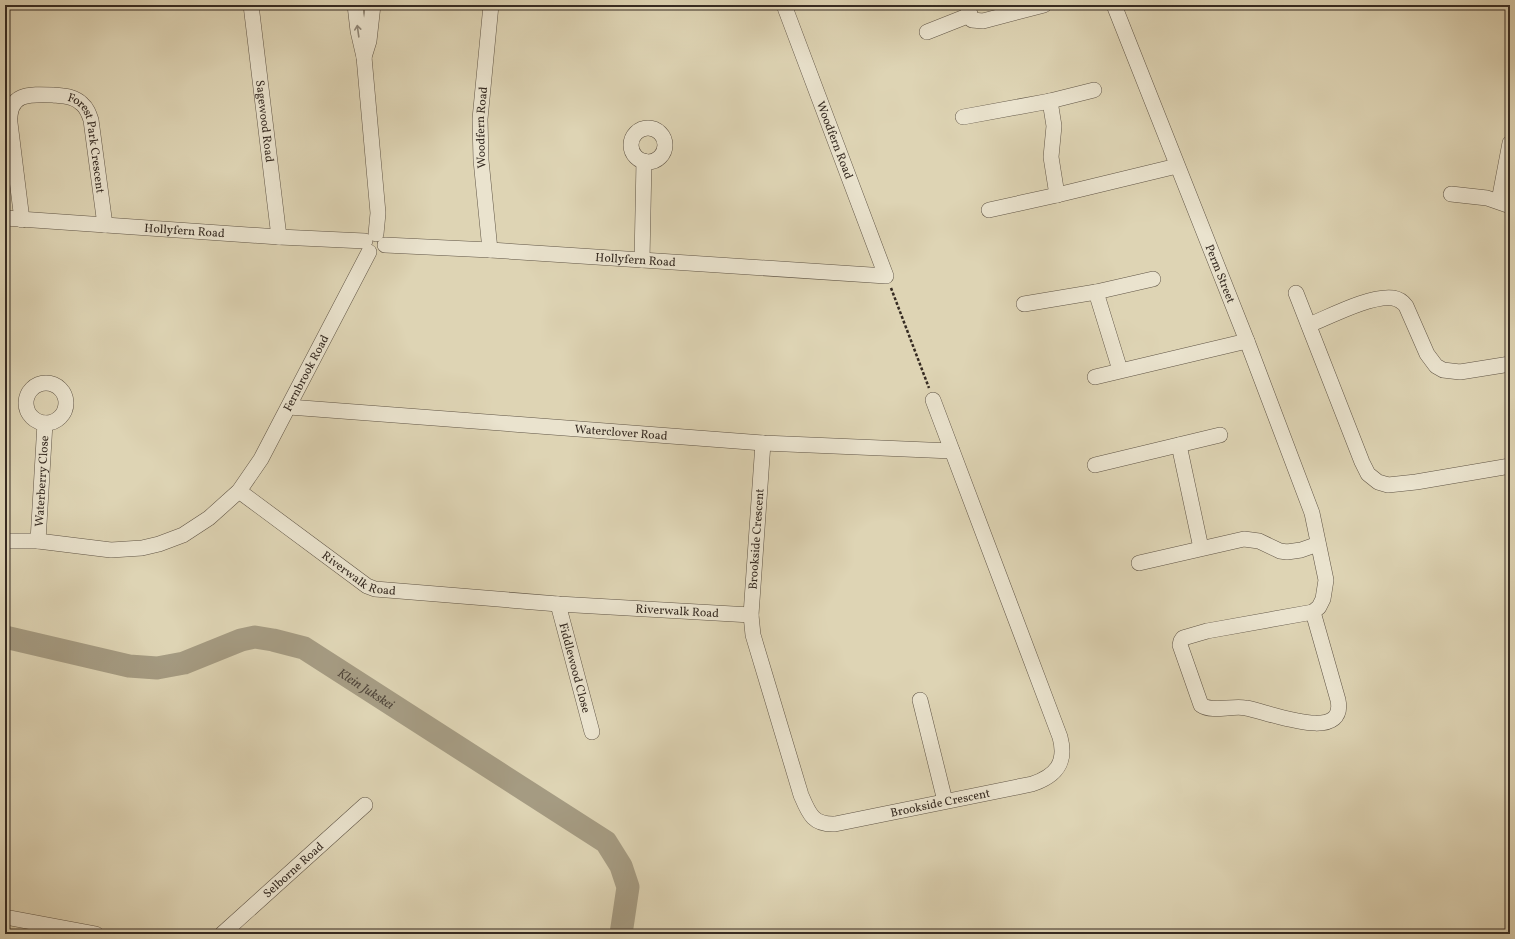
<svg xmlns="http://www.w3.org/2000/svg" width="1515" height="939" viewBox="0 0 1515 939" font-family="Vollkorn,serif">
	<rect width="100%" height="100%" fill="#ded4b4"/>
	<filter id="stains"><feTurbulence type="fractalNoise" baseFrequency=".005" numOctaves="4"/><feColorMatrix values="0 0 0 0 .2 0 0 0 0 .09 0 0 0 0 .02 0 0 0 .5 -.17"/></filter>
	<radialGradient id="worn" r=".72"><stop offset=".6" stop-color="#630" stop-opacity="0"/><stop offset="1" stop-color="#630" stop-opacity=".3"/></radialGradient>
	<g fill="none" stroke-linecap="round" stroke-linejoin="round">
		<path stroke="#a59b82" stroke-width="23" id="s1" d="M5,637l124,29 28,2 27,-5 57,-23 14,-3 18,3 31,8 302,194 15,24 7,21 -7,47"/>
		<defs>
			<g id="street">
				<path id="s2" d="M251,5l28,232"/>
				<polyline points="355,5 358,31 364,57 378,213 376,234"/>
				<polyline points="967,5 972,20 983,21 1044,5"/>
				<path id="s3" d="M1114,5l133,336 65,172 14,67 -3,19 -4,8 -6,5 -106,19 -24,7 -2,3 -1,4 21,60c12,8 31,0 45,3 20,3 101,37 92,-8l-25,-88"/>
				<polyline points="927,32 970,15"/>
				<polyline points="364,57 369,41 373,5"/>
				<polyline points="1050,101 1054,126 1051,157 1057,195"/>
				<polyline points="963,117 1050,101 1094,90"/>
				<circle cx="648" cy="145" r="17"/>
				<polyline points="1451,194 1487,198 1510,206"/>
				<polyline points="1499,201 1510,143"/>
				<polyline points="989,210 1057,195 1177,166"/>
				<path id="s4" d="M5,218l274,19 86,4"/>
				<path id="s5" d="M22,220l-12,-97c-2,-30 19,-29 43,-28 10,1 21,1 29,9 5,4 7,10 9,16l14,105"/>
				<path id="s6" d="M385,245l105,5 396,26 -102,-271"/>
				<path id="s7" d="M490,250l-9,-90 -1,-41 11,-114"/>
				<polyline points="642,260 644,161"/>
				<polyline points="1096,292 1120,370"/>
				<polyline points="1296,293 1362,462 1368,474 1378,482 1388,485 1416,482 1510,466"/>
				<polyline points="1024,304 1096,292 1153,279"/>
				<path d="M1309,325c22,-9 62,-30 84,-27 6,1 10,4 13,8l21,48 9,12 7,4 17,2 50,-8"/>
				<polyline points="1095,377 1247,341"/>
				<circle cx="46" cy="403" r="20"/>
				<path id="s8" d="M289,407l474,36 189,8"/>
				<path id="s9" d="M763,443l-12,172 2,20 48,160c8,19 12,30 34,29l197,-40c24,-8 35,-21 28,-47l-127,-337"/>
				<polyline points="1179,445 1201,548"/>
				<polyline points="1095,465 1220,435"/>
				<path id="s10" d="M239,491l128,95 8,3 183,15 193,11"/>
				<path id="s11" d="M5,541h33l73,9 31,-2 17,-4 24,-9 26,-17 30,-27 22,-32 108,-207"/>
				<path id="s12" d="M38,541l7,-118"/>
				<polyline points="1139,563 1244,539 1259,541 1280,551 1287,552 1301,550 1318,544"/>
				<path id="s13" d="M558,604l34,128"/>
				<polyline points="920,700 945,801"/>
				<polyline points="5,917 96,934"/>
				<path id="s14" d="M222,934l143,-129"/>
			</g>
		</defs>
		<use href="#street" stroke="#605546" stroke-width="16"/>
		<polyline stroke="#362b22" stroke-width="2.5" stroke-dasharray="3 2" stroke-linecap="butt" points="891,288 929,388"/>
		<use href="#street" stroke="#eae3ce" stroke-width="15"/>
	</g>
	<defs><path id="oneway-shaft" d="M-6 0H5M1.5-3L5.5 0L1.5 3" fill="none" stroke-width="1.6" stroke-linecap="round" stroke-linejoin="round"/></defs>
	<use stroke="#908778" href="#oneway-shaft" transform="translate(358 31) rotate(-98)"/>
	<g text-anchor="middle" stroke-width="3.5" stroke-linejoin="round" paint-order="stroke">
		<g font-size="12" fill="#362b22" stroke="#eae3ce">
			<text dy="4" stroke="none"><textPath href="#s2" startOffset="117">Sagewood Road</textPath></text>
			<text dy="4" stroke="none"><textPath href="#s7" startOffset="123">Woodfern Road</textPath></text>
			<text transform="translate(835 140) rotate(69)" y="4">Woodfern Road</text>
			<text dy="4" stroke="none"><textPath href="#s5" startOffset="229">Forest Park Crescent</textPath></text>
			<text dy="4" stroke="none"><textPath href="#s4" startOffset="180">Hollyfern Road</textPath></text>
			<text dy="4" stroke="none"><textPath href="#s6" startOffset="251">Hollyfern Road</textPath></text>
			<text dy="4" stroke="none"><textPath href="#s3" startOffset="289">Perm Street</textPath></text>
			<text dy="4" stroke="none"><textPath href="#s11" startOffset="388">Fernbrook Road</textPath></text>
			<text dy="4" stroke="none"><textPath href="#s8" startOffset="333">Waterclover Road</textPath></text>
			<text dy="4" stroke="none"><textPath href="#s12" startOffset="60">Waterberry Close</textPath></text>
			<text transform="translate(756 539) rotate(-86)" y="4">Brookside Crescent</text>
			<text dy="4" stroke="none"><textPath href="#s10" startOffset="147">Riverwalk Road</textPath></text>
			<text dy="4" stroke="none"><textPath href="#s10" startOffset="471">Riverwalk Road</textPath></text>
			<text dy="4" stroke="none"><textPath href="#s13" startOffset="66">Fiddlewood Close</textPath></text>
			<text dy="4" stroke="none"><textPath href="#s9" startOffset="516">Brookside Crescent</textPath></text>
			<text dy="4" stroke="none"><textPath href="#s14" startOffset="96">Selborne Road</textPath></text>
		</g>
		<g font-size="13" font-style="italic" fill="#52473a" stroke="#eae3ce">
			<text dy="5" stroke="none"><textPath href="#s1" startOffset="383">Klein Jukskei</textPath></text>
		</g>
	</g>
	<rect width="1515" height="939" fill="none" stroke="#ded4b4" stroke-width="20"/>
	<rect x="6" y="6" width="1503" height="927" fill="none" stroke="#362b22" stroke-width="2"/>
	<rect x="10" y="10" width="1495" height="919" fill="none" stroke="#362b22"/>
	<rect width="100%" height="100%" filter="url(#stains)"/>
	<rect width="100%" height="100%" fill="url(#worn)"/>
</svg>
